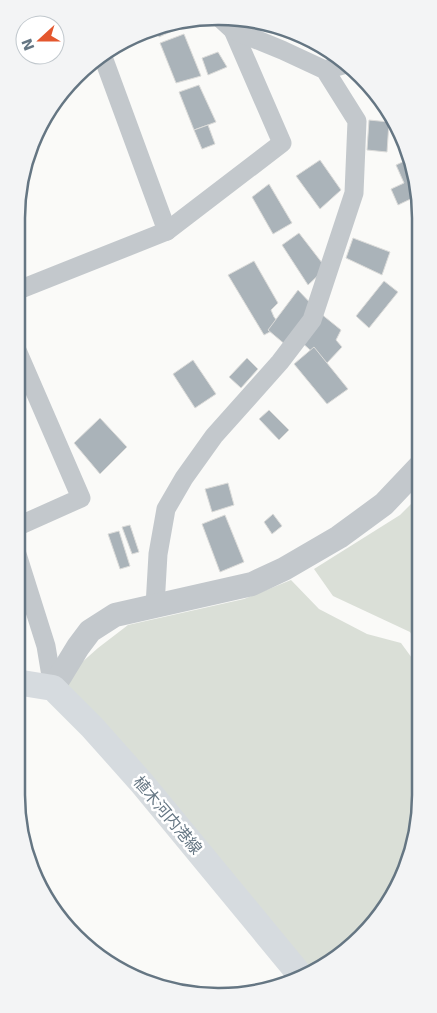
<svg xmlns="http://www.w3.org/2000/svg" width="437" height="1013" viewBox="0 0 437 1013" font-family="'DejaVu Sans','Noto Sans JP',sans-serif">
	<rect width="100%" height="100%" fill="#fafaf8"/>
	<g fill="#dadfd7">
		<polygon points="420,495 420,648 410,632 333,596 314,569 400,515"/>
		<polygon points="291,580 319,609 367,634 401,643 420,669 421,794 410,860 371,928 319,970 301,976 53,688 98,648 128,625 244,599"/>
	</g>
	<g fill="#aab3b9" stroke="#dcdcda">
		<polygon points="180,23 181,27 159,37 156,30"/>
		<polygon points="184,34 201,76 176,83 160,43"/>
		<polygon points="218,52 227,67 208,75 202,58"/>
		<polygon points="199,85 216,122 194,130 179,92"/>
		<polygon points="369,120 389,122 387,152 367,150"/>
		<polygon points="208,125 215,144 202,149 194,130"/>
		<polygon points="409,159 419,195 398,205 391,189 404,183 396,165"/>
		<polygon points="320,160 341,190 320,209 296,176"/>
		<polygon points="269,184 292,223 273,234 252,197"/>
		<polygon points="299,233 326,268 308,285 282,245"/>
		<polygon points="353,238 390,252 382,275 346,258"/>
		<polygon points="254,261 278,303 271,310 274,317 281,326 264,335 228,275"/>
		<polygon points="384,281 398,292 369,328 356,316"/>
		<polygon points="298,290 316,309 287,346 268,330"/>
		<polygon points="320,313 341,330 336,340 342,347 326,364 300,341"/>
		<polygon points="314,347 348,389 327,404 294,364"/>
		<polygon points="247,358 258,369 241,388 229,377"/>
		<polygon points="193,360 216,394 195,408 173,374"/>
		<polygon points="269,410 289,430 279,440 259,419"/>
		<polygon points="100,418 127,447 100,474 74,443"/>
		<polygon points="228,483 234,505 212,512 205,489"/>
		<polygon points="273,514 282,526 272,534 264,522"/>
		<polygon points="225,515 244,562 220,572 202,524"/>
		<polygon points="130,525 139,552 132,554 122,527"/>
		<polygon points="119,531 130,566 120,569 108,534"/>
	</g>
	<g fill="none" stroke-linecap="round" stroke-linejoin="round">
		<g stroke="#c3c8cc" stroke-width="19">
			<polyline points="103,57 167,231"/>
			<polyline points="325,70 346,64"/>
			<polyline points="16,291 167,231 282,143 233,30"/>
			<polyline points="16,527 81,498 16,348"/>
			<polyline points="16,551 46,646 53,688"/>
			<polyline points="155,606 158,554 166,509 184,478 214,436 280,362 312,320 354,193 357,121 325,70 282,50 233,30 221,19"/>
		</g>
		<polyline stroke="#c3c8cc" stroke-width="24" points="53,688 78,647 90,631 115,615 252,584 284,569 339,537 384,504 420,466"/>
		<polyline stroke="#d6dbdf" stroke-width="26" points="16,682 53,688 92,727 141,782 301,976"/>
	</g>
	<g text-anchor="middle" stroke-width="5" stroke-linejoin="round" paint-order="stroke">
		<g font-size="16" fill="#657683" stroke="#fff">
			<text transform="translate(168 815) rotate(50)" y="6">植木河内港線</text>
		</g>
	</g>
	<path d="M0 0H437V1013H0ZM218 25H219A193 193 0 0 1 412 218V795A193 193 0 0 1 219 988H218A193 193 0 0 1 25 795V218A193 193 0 0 1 218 25Z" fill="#f3f4f5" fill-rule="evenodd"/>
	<path fill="none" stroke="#657683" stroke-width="2.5" d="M218 25H219A193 193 0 0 1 412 218V795A193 193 0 0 1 219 988H218A193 193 0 0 1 25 795V218A193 193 0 0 1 218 25Z"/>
	<g transform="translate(40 40) rotate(249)"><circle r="24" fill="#ffffff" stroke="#c1c8cd"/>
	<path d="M0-4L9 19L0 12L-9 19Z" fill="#e4572e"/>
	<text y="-8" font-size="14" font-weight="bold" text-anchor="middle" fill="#657683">N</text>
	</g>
</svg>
